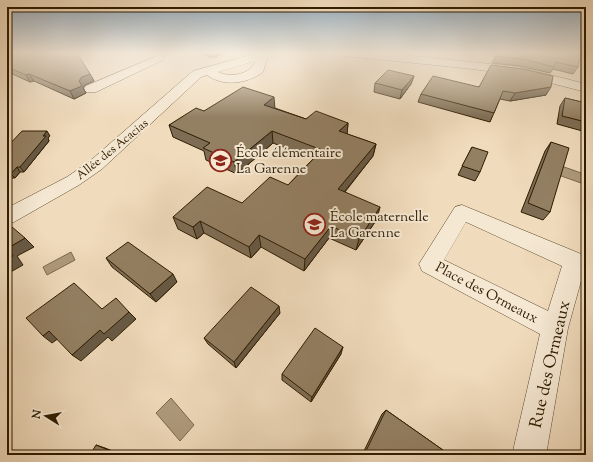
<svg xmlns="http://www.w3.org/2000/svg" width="593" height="462" viewBox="0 0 593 462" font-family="'Sorts Mill Goudy',serif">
	<rect width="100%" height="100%" fill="#f0dbbc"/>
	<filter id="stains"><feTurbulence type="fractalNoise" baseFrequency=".005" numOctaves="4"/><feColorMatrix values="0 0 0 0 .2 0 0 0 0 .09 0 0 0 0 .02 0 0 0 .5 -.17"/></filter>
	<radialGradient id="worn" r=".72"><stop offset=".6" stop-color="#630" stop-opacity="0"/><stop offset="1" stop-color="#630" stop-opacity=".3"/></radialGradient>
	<g fill="#ae9a7c" stroke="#7b684a">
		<polygon points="553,163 584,174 581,183 550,172"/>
		<polygon points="71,252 75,260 47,275 43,267"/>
		<polygon points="171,398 194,425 180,441 156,413"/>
	</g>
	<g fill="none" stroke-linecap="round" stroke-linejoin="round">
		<defs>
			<g id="minor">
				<path d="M258,53h19l-2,2 -8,3 -4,14c-16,12 -40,15 -56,3l-6,2 -99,92 -23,16 -65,37 -7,2v-16l60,-31 23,-16 103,-90zM255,61c-4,14 -25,17 -37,11z"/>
				<polygon points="339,53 384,53 519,67 586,84 586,92 519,75 464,68 345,56"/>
				<polygon points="572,53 586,53 586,60 574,55"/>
				<polygon points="159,55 163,56 165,58 163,60 96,92 86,92 84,89 86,86"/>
				<path d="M462,205l124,51v20l-3,-2 -15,54 -22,127h-34l28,-121 -118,-63 -3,-7 36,-57zM466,222l96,44 -14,45 -104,-51z"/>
			</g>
		</defs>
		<use href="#minor" stroke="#5e4c2f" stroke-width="1"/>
		<use href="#minor" fill="#f5e8d3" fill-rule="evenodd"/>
	</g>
	<g fill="#7e6d54" stroke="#2e1c00">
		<polygon points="7,53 90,74 94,81 85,85 83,88 86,93 74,99 34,81 30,82 8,72 7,72"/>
		<polygon points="199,53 225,53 215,57 210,57"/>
		<polygon points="497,53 580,53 578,67 573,74 553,69 550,73 519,66 492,63"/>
		<polygon points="414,76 411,84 400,99 374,92 375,83"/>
		<polygon points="479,87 546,95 510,101 500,99 490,122 418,102 421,94"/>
		<polygon points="565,98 586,103 586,132 557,124 560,106"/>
		<polygon points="275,108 306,119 348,123 347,134 376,144 373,156 345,192 377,219 356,250 329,238 304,271 261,247 251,258 204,233 197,239 178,229 173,217 242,203 288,185 313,159 273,143 237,174 206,160 204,151 173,137 169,125 204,111"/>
		<polygon points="50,136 48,138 49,141 24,172 20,172 15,178 7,178 7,147"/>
		<polygon points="551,142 550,212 543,220 521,212 545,151"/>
		<polygon points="472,147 480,172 475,181 458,175"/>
		<polygon points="106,258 177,282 156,302 112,267"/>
		<polygon points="280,313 236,368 208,344 204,338"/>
		<polygon points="341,354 311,402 282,380 282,374"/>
		<polygon points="386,410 450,455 362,455 382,414"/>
	</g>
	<g fill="#675945" stroke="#2e1c00">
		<polygon points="214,53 225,53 215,57"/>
		<polygon points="29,74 34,81 30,82 26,75"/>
		<polygon points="90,74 94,81 85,85 83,88 86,93 74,99 70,91 82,77"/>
		<polygon points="414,76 411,84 400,99 402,90"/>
		<polygon points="551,87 546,95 510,101 515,93"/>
		<polygon points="274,97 275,109 264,105"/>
		<polygon points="348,123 347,135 339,131"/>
		<polygon points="47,131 50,136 48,138 49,141 24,172 20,167"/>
		<polygon points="272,131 273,143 237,174 234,162"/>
		<polygon points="376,144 373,156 337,201 338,189"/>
		<polygon points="17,167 20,172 15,178 11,174"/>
		<polygon points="380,207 377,219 356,250 359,239"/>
		<polygon points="200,221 204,233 197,239 193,227"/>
		<polygon points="331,226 329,238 304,271 305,259"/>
		<polygon points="259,235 261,247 251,258 249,247"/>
		<polygon points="25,238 34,247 17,256 23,265 7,274 8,248"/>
		<polygon points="173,274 177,282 156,302 150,294"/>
		<polygon points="279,306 280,313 236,368 234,362"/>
		<polygon points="129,312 136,319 112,341 108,337 81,361 72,355 100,330"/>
		<polygon points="49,331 59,338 52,343 43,336"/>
		<polygon points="343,347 341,354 311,402 312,397"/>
		<polygon points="96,445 105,448 123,455 121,455"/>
	</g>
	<g fill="#937f62" stroke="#2e1c00">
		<polygon points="7,53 77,53 90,74 82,77 79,81 82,86 70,91 29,74 26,75 7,67"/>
		<polygon points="497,53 580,53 578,67 555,62 554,67 523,59 495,56"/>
		<polygon points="491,65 523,69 553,76 551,87 515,93 503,91 494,113 421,94 433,76 479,87"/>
		<polygon points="388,70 414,76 402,90 375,83"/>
		<polygon points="243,87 274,97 264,105 306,119 316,111 348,123 339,131 376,144 338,189 380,207 359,239 331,226 305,259 259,235 249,247 200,221 193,227 173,217 207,187 242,203 270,177 288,185 322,150 272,131 234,162 203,148 210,143 169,125 196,108 204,111"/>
		<polygon points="565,98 586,103 586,122 562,116"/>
		<polygon points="22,131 47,131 43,136 46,136 20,167 17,167 11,174 7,174 7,147"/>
		<polygon points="551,142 569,148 550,212 528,203"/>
		<polygon points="472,147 488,152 480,172 462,166"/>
		<polygon points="12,227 25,238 8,248 13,256 7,260 7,230"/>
		<polygon points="128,242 173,274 150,294 106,258"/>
		<polygon points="74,283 102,309 116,298 129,312 104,334 100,330 72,355 49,331 43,336 26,318"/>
		<polygon points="251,287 279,306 234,362 204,338"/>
		<polygon points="315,328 343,347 312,397 282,374"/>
		<polygon points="386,410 450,455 364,455"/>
		<polygon points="96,445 121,455 90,455"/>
	</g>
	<linearGradient id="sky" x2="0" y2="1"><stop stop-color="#91aabd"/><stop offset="0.45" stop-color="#f8efe1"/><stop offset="1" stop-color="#f8efe1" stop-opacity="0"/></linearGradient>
	<rect width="593" height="118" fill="url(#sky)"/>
	<defs>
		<symbol id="school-ring" viewBox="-11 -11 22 22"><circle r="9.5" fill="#f5e8d3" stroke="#8f2418" stroke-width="1.5"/><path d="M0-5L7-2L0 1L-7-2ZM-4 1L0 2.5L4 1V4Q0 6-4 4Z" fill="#8f2418"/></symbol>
	</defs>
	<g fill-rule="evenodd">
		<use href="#school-ring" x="208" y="148" width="25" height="25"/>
		<use href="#school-ring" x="302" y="212" width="25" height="25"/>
	</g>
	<g text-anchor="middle" stroke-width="4" stroke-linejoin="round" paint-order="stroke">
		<g font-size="12" fill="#2e1c00" stroke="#f5e8d3">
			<text transform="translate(112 149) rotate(-39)" y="4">Allée des Acacias</text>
		</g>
		<g font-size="14" fill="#2e1c00" stroke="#f5e8d3" text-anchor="start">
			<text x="236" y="157">École élémentaire<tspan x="236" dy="16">La Garenne</tspan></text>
			<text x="330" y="221">École maternelle<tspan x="330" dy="16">La Garenne</tspan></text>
		</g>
		<g font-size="14" fill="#2e1c00" stroke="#f5e8d3">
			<text transform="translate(487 292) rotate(28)" y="5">Place des Ormeaux</text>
		</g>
		<g font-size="17" fill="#2e1c00" stroke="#f5e8d3">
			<text transform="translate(549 364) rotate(-77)" y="6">Rue des Ormeaux</text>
		</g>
	</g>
	<rect width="593" height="462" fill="none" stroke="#f0dbbc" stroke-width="24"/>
	<rect x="8" y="8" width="577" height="446" fill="none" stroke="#2e1c00" stroke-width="2"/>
	<rect x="12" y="12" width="569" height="438" fill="none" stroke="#2e1c00"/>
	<g transform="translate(46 416) rotate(281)" stroke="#f5e8d3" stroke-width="3" paint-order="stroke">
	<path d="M0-3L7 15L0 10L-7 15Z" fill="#2e1c00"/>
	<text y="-6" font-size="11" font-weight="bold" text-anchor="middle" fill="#2e1c00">N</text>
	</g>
	<rect width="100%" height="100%" filter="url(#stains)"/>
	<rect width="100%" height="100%" fill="url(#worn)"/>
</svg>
